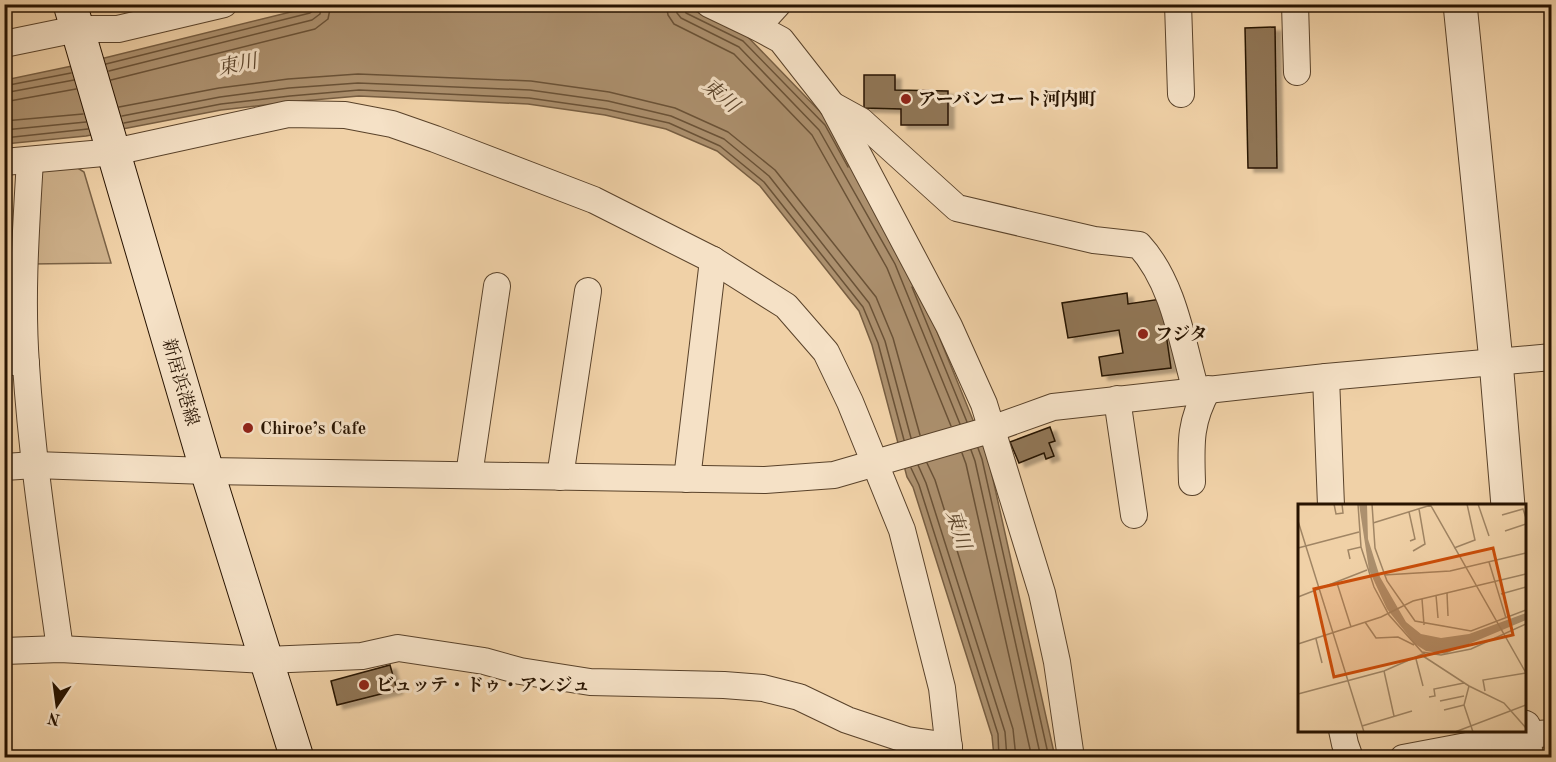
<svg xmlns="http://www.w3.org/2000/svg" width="1556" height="762" viewBox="0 0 1556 762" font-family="'Old Standard TT','Noto Serif JP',serif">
	<defs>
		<filter id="shadow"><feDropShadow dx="6" dy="4" stdDeviation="1.5" flood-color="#0004"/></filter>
	</defs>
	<rect width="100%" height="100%" fill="#f0d1a7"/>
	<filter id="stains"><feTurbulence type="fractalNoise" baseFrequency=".00333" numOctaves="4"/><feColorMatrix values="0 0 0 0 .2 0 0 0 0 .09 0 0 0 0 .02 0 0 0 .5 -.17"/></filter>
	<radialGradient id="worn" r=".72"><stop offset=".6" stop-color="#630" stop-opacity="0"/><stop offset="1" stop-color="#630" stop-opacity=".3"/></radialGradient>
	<polygon fill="#ceb18b" stroke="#7a6246" stroke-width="1.5" points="73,165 84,172 111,263 30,264 34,171"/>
	<polygon fill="#ac906e" stroke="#775e42" stroke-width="1.5" points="319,5 683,5 747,36 830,122 907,258 988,457 1055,757 994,757 992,736 913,487 907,477 872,345 859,311 760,186 717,151 666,129 605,115 528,104 359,96 290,102 221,110 86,136 5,144 5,80 72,66"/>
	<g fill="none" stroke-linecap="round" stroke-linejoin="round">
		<g stroke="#6a5237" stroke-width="1.5">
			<polyline points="666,4 668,15 674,24 734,54 812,135 887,268 951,426"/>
			<polyline points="675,4 677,13 681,18 739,47 819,130 895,264 960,424"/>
			<polyline points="683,4 686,13 743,41 825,125 848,167"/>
			<polyline points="106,64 310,13 314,10 315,4"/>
			<polyline points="109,71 312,20 320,14 322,4"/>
			<polyline points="111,80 315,29 328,19 331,4"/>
			<polyline points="4,86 71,73"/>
			<polyline points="4,93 74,80"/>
			<polyline points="4,102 76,89"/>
			<polyline points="119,107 219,88 288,79 358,74 531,81 609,92 675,108 728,132 775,170 876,297 893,338 920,435"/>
			<polyline points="122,116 220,97 289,88 358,83 530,90 608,101 671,116 724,139 769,176 869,303 885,341 911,438"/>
			<polyline points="4,121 83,114"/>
			<polyline points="124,123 221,104 290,96 359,90 529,98 606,109 669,123 720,146 764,182 863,307 878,343 904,440"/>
			<polyline points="4,130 86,122"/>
			<polyline points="4,138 88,129"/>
			<polyline points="912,287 967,422"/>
			<polyline points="978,448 982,459 1049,758"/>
			<polyline points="971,450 975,461 1041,758"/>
			<polyline points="962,453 966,464 1032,758"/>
			<polyline points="927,463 935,480 1013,729 1016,758"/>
			<polyline points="918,465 926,483 1005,732 1007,758"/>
			<polyline points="911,468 919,485 998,734 999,758"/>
		</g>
	</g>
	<g fill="#907657" stroke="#271300" stroke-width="1.5" filter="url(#shadow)">
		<polygon points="1275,27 1277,168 1248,168 1245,28"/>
		<polygon points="864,75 895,75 895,90 948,91 948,125 901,125 901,109 864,108"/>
		<polygon points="1127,293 1128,304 1161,299 1171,368 1102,376 1099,357 1123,353 1119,330 1068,338 1062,303"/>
		<polygon points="1050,427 1055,441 1049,443 1054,456 1046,459 1044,453 1019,463 1010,442"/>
		<polygon points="390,665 397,690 337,705 331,681"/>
	</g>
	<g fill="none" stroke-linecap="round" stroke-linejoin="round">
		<defs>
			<g id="minor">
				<polyline points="709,4 757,27 781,40 832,105 949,326 984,404 1042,593 1057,662 1071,758"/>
				<polyline points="1178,4 1181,94"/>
				<polyline points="1295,4 1297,72"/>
				<polyline points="757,27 778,4"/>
				<polyline points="4,44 77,29 118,29 224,4"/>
				<path d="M832,105l29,16 96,87 137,32 45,5c35,38 43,97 57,146"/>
				<path d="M30,160c-4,68 -9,136 -4,205 6,95 21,190 34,284"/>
				<polyline points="4,162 114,152 288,114 345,115 392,124 435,139 594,200 713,260 786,306 826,352 850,402 902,530 942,688 950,758"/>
				<polyline points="4,361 26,363"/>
				<polyline points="1326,377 1331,506"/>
				<polyline points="1117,399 1134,515"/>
				<polyline points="4,467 35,465 207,471 765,480 834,475 986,431 1053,407 1326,377 1552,357"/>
				<polyline points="469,475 497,286"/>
				<polyline points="560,477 588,291"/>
				<polyline points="687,479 713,260"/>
				<path d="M1192,482c-1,-37 -3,-59 16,-93"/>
				<polyline points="4,651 60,649 266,660 362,656 398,648 484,661 520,671 590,682 724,685 763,688 799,697 847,720 907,740 949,746"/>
				<polyline points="1342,730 1345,744 1350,758"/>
				<polyline points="1403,758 1525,735 1552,733"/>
			</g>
			<g id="tertiary">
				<polyline points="1460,4 1496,361 1508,506"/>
				<polyline points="1524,727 1526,758"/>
			</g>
			<polyline id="secondary" points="70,4 207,471 297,758"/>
		</defs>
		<use href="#minor" stroke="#59422a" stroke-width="28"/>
		<use href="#tertiary" stroke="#59422a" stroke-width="35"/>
		<use href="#secondary" stroke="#271300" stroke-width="35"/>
		<use href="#minor" stroke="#f5e1c6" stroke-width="26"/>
		<use href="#tertiary" stroke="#f5e1c6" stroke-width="33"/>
		<use href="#secondary" stroke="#f5e1c6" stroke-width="33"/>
	</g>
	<g fill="#8f2418" stroke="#f5e1c6" stroke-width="2">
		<circle cx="906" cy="99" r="6"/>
		<circle cx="1143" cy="334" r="6"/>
		<circle cx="248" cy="428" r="6"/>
		<circle cx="364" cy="685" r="6"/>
	</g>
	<g text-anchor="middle" stroke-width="6" stroke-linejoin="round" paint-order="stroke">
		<g font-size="18" font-weight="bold" fill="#271300" stroke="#f5e1c6" text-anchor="start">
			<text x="918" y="105">アーバンコート河内町</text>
			<text x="1155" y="340">フジタ</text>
			<text x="260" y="434">Chiroe’s Cafe</text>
			<text x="376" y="691">ビュッテ・ドゥ・アンジュ</text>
		</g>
		<g font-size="18" fill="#271300" stroke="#f5e1c6">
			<text transform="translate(181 382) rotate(74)" y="6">新居浜港線</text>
		</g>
		<g font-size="20" font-style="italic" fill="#5c452c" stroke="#f5e1c6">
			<text transform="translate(237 64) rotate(-11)" y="7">東川</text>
			<text transform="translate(721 95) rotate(40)" y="7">東川</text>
			<text transform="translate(959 529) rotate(72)" y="7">東川</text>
		</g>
	</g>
	<g transform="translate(1298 504)">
		<rect width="228" height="228" fill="#f0d1a7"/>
		<path d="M61,0h8l1,35 12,38 26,45 15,12 20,4 28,-4 57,-21v7l-81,34 -19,-3 -11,-7 -28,-35 -18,-39z" fill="#ac906e"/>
		<path fill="none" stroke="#a08564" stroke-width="1.5" d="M36,0l2,10 7,-1 -1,-9M60,0l3,43 13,40 15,28 33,37 19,3 30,-6 55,-25M74,0l3,44 12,33 28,40 56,10 55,-21M132,0l96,169M180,0l11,32M111,8l6,27 -5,2M204,11l21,-6 3,9M0,17l66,211M75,19l58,-18M207,27l21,-7M0,44l61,-16M156,44l21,-8 -8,-36M115,47l12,-7 -6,-35M52,55l-2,-9 13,-3M191,58l17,56M86,71l66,-4 76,-18M39,79l14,44M149,89l1,23M203,90l25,-7M138,91l2,23M0,93l69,-27M124,95l2,26M67,118l11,16 22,-1 16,8M18,135l6,24M0,140l83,-27 32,-16 113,-27M125,152l46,30 35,17 22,25M118,155l7,27M86,167l10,45M171,182l-5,19 9,27M187,187l-2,-11 43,-7M0,190l86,-23 41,-18M131,193l6,-1 -1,-7 30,-6M142,197l24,-5M146,206l20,-5M64,222l50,-15M157,228l71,-27"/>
		<path fill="#cb4e0a" fill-opacity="0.15" stroke="#cb4e0a" stroke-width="3" d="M195,44l20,87 -179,42 -20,-88z"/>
		<rect width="228" height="228" fill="none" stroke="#271300" stroke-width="3"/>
	</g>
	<rect width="1556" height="762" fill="none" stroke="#f0d1a7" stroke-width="24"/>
	<rect x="6" y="6" width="1544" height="750" fill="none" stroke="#271300" stroke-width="3"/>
	<rect x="12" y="12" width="1532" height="738" fill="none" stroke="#271300" stroke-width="1.5"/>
	<g transform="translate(57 705) rotate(193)" stroke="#f5e1c6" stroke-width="4.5" paint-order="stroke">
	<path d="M0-4.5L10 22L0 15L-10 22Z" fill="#271300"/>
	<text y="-9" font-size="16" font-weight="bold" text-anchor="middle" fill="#271300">N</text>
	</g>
	<rect width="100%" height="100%" filter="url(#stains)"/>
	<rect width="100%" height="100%" fill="url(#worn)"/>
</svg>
